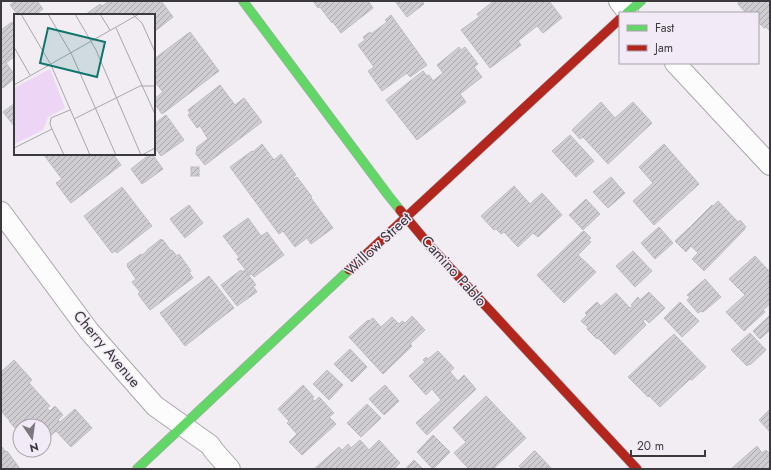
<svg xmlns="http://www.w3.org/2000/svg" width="771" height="470" viewBox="0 0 771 470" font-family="Jost,sans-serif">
	<defs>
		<pattern id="building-hatch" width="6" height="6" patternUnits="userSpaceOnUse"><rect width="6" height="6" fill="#cfcdd1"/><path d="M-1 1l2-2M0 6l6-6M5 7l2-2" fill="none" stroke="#a9a7ab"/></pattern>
	</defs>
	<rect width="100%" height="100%" fill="#f1edf3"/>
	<g fill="url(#building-hatch)" stroke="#bfbcc0">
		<polygon points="15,1 37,1 43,9 35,15 18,15 10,5"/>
		<polygon points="109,1 161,1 173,17 154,32 154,15 85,15 100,4 102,6"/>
		<polygon points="313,1 368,1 373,8 341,33 333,22 332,23 320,7 318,8"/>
		<polygon points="395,1 422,1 424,4 407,17"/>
		<polygon points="494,1 549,1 562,18 543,33 537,26 518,41 521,45 490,68 461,30 479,17 477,14"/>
		<polygon points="738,1 770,1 770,31 766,27 764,28 758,22 758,13 746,13 738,4"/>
		<polygon points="391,15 427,65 410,77 407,73 382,91 368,71 374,67 358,45 365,40 363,37 370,32 371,34 387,22 385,20"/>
		<polygon points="12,22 15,27 15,56 6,63 15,75 15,78 3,88 1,86 1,30"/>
		<polygon points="190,32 219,71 162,114 154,103 154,99 163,92 154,81 155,79 154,78 154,59"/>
		<polygon points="459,47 461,50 465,47 478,64 474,67 482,77 460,94 466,102 417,140 386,100 423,71 427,76 429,75 433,81 443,73 437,65"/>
		<polygon points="220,85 235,105 244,98 262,122 205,165 196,154 197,147 208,139 200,126 197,128 188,115 190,113 188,110"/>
		<polygon points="601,102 615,118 633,102 652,123 608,164 583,137 580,139 572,130"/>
		<polygon points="15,103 15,127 3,112"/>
		<polygon points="166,115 184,140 161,156 154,146 154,124"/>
		<polygon points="570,135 594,161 576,177 552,151"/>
		<polygon points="262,144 274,160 281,154 296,175 293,177 294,179 297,177 312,197 311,198 333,228 311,244 307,238 295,247 283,231 279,234 230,167 252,151 253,152"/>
		<polygon points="664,144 699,184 654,225 633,201 653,183 639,167"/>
		<polygon points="46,154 113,154 121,165 71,203 56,183 62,179 44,155"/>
		<polygon points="150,154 152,154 163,169 142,184 131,169"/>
		<rect x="191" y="167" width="8" height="9"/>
		<polygon points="611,177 625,193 608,208 593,192"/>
		<polygon points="514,186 530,204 542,193 562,215 538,237 533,233 518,247 504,232 501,234 496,229 494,230 481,216"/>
		<polygon points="122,187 152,226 117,253 115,251 112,253 84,216"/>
		<polygon points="586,199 600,214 583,230 569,215"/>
		<polygon points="718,201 738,222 740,220 746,227 744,228 745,229 704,271 692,259 698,253 691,246 686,252 675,241 690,227 691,227 692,226 691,226 712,205 713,206"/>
		<polygon points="189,205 203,223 185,238 170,219"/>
		<polygon points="248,218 261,236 267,232 284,255 254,277 251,274 250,275 237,259 239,257 223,236"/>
		<polygon points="659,227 673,243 655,259 641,243"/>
		<polygon points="584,231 591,238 588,240 591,242 578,255 596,272 564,303 537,275 581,233"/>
		<polygon points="161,239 162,240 163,240 171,251 172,250 177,256 179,254 191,271 189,272 193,278 150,310 138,294 140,292 132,282 136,279 127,266 128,265 127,264 141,254 142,255 147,251 147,250"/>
		<polygon points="633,251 652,271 635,287 616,266"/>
		<polygon points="755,256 768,270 770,270 770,304 763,310 765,312 744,331 726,312 745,295 729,279"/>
		<polygon points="241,270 242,272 245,270 256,285 253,286 257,292 237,306 221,285"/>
		<polygon points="209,276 234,308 185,346 160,313"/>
		<polygon points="705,279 721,297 703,312 701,311 698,313 687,300 690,297 687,295"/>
		<polygon points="649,292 665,308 649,323 645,319 643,321 646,325 615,355 598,338 597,339 587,329 588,327 581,321 587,315 585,313 597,302 601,306 616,293 630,308 633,306 631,305 638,297 640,300"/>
		<polygon points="680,302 699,321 682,337 664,318"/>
		<polygon points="770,315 770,330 760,339 753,331"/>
		<polygon points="412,316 425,330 410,344 412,346 383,374 349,337 368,320 369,321 373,318 381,327 392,317 399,324 402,321 405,323"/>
		<polygon points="750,333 766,350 750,365 749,364 747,366 731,350"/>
		<polygon points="674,334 706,367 692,380 690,379 660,407 649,396 648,397 628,377"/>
		<polygon points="350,349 367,367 352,382 334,364"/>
		<polygon points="438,351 454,368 450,372 458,381 464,375 476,389 427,435 416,423 441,400 432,389 426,395 409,376 425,362 423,360 426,357 428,359"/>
		<polygon points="14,360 32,380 29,383 50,406 47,408 50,411 55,406 63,415 58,420 60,422 75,409 92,428 71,447 56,431 44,441 44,426 20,426 20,434 9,421 10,421 1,411 2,409 1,407 1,372"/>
		<polygon points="327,370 343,385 329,400 313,384"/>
		<polygon points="303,385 314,397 312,399 315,401 319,397 334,413 329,417 336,424 302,455 289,442 297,434 287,423 289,421 278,409"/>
		<polygon points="385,385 399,401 384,415 369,399"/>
		<polygon points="486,396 526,438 493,469 469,469 454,453 466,442 453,428"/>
		<polygon points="367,404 381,418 361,437 347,423"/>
		<polygon points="770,409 770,432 759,420"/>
		<polygon points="433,435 450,452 433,469 417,452"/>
		<polygon points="360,440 369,450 379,440 400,463 394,469 314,469 339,447 342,450 348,444 351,448"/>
		<polygon points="1,446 6,452 7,451 20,469 1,469"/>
		<polygon points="757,446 762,453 766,450 769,453 766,456 766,457 770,454 770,469 731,469"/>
		<polygon points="534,451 535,451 552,469 522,469 519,466"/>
		<polygon points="414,460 423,469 405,469"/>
	</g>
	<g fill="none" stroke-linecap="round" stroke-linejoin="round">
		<defs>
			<g id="street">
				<polyline points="619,1 628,13"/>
				<polyline points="675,63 770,165"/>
				<polyline points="1,212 89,331 155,406 210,445 214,451 230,469"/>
			</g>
			<g id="fast">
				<polyline points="243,1 388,195 400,210"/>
				<polyline points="627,13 641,1"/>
				<polyline points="137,469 349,270"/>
			</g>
			<g id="jam">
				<polyline points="400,210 430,246 637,469"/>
				<polyline points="349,270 620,19"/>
			</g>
		</defs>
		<use href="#street" stroke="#aaa7ab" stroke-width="22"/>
		<use href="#fast" stroke="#aaa7ab" stroke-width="10"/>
		<use href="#jam" stroke="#aaa7ab" stroke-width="10"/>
		<use href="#street" stroke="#fdfcfd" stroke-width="20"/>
		<use href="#fast" stroke="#63d668" stroke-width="9"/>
		<use href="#jam" stroke="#b3261e" stroke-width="9"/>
	</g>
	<g text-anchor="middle" stroke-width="3" stroke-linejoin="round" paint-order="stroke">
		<g font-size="15" fill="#3c393e" stroke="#f2eaf6">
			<text transform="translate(378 244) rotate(-43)" y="5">Willow Street</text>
			<text transform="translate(454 271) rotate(48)" y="5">Camino Pablo</text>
			<text transform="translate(107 349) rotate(50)" y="5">Cherry Avenue</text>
		</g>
	</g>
	<g transform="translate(14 14)">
		<rect width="141" height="141" fill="#f1edf3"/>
		<path d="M36,55l15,39 -17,9 -5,13 -29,14v-56z" fill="#ecd5f5"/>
		<path d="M41,81l5,12 -12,5 -6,-12zM7,93l9,15 -16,3v-15z" fill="#ecd5f5"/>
		<path fill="none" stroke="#a9a5ab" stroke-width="1" d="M7,0l30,51 39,90M34,0l24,41 44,100M61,0l21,36 45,105M86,0l10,16M118,0l10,9 13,29M102,14l39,86M0,33l16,28M0,71l125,-71M60,105l66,-33h15M38,115l12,26M0,134l38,-19 -2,-5 1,-6 19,-8M128,141l13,-7"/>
		<path fill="#0f766e" fill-opacity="0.15" stroke="#0f766e" stroke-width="2" d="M34,14l57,14 -8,35 -57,-14z"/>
		<rect width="141" height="141" fill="none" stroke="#3c393e" stroke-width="2"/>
	</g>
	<rect width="771" height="470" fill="none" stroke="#3c393e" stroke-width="4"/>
	<rect x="619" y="12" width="140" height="52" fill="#f2eaf6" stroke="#a9a3ac"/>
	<rect x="627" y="25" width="20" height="6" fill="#63d668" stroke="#a9a3ac"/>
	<text x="655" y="32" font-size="12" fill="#3c393e">Fast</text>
	<rect x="627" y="45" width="20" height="6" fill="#b3261e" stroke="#a9a3ac"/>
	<text x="655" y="52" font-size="12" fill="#3c393e">Jam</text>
	<g transform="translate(32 438) rotate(167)"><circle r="19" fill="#f2eaf6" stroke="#a9a3ac"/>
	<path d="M0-3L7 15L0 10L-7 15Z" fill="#7b787d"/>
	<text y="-6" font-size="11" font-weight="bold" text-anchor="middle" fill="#3c393e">N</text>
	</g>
	<path d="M631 450v6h74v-6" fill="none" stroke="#3c393e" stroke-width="2"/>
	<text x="637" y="450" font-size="12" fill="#3c393e" stroke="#f2eaf6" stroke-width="3" paint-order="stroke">20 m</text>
</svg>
